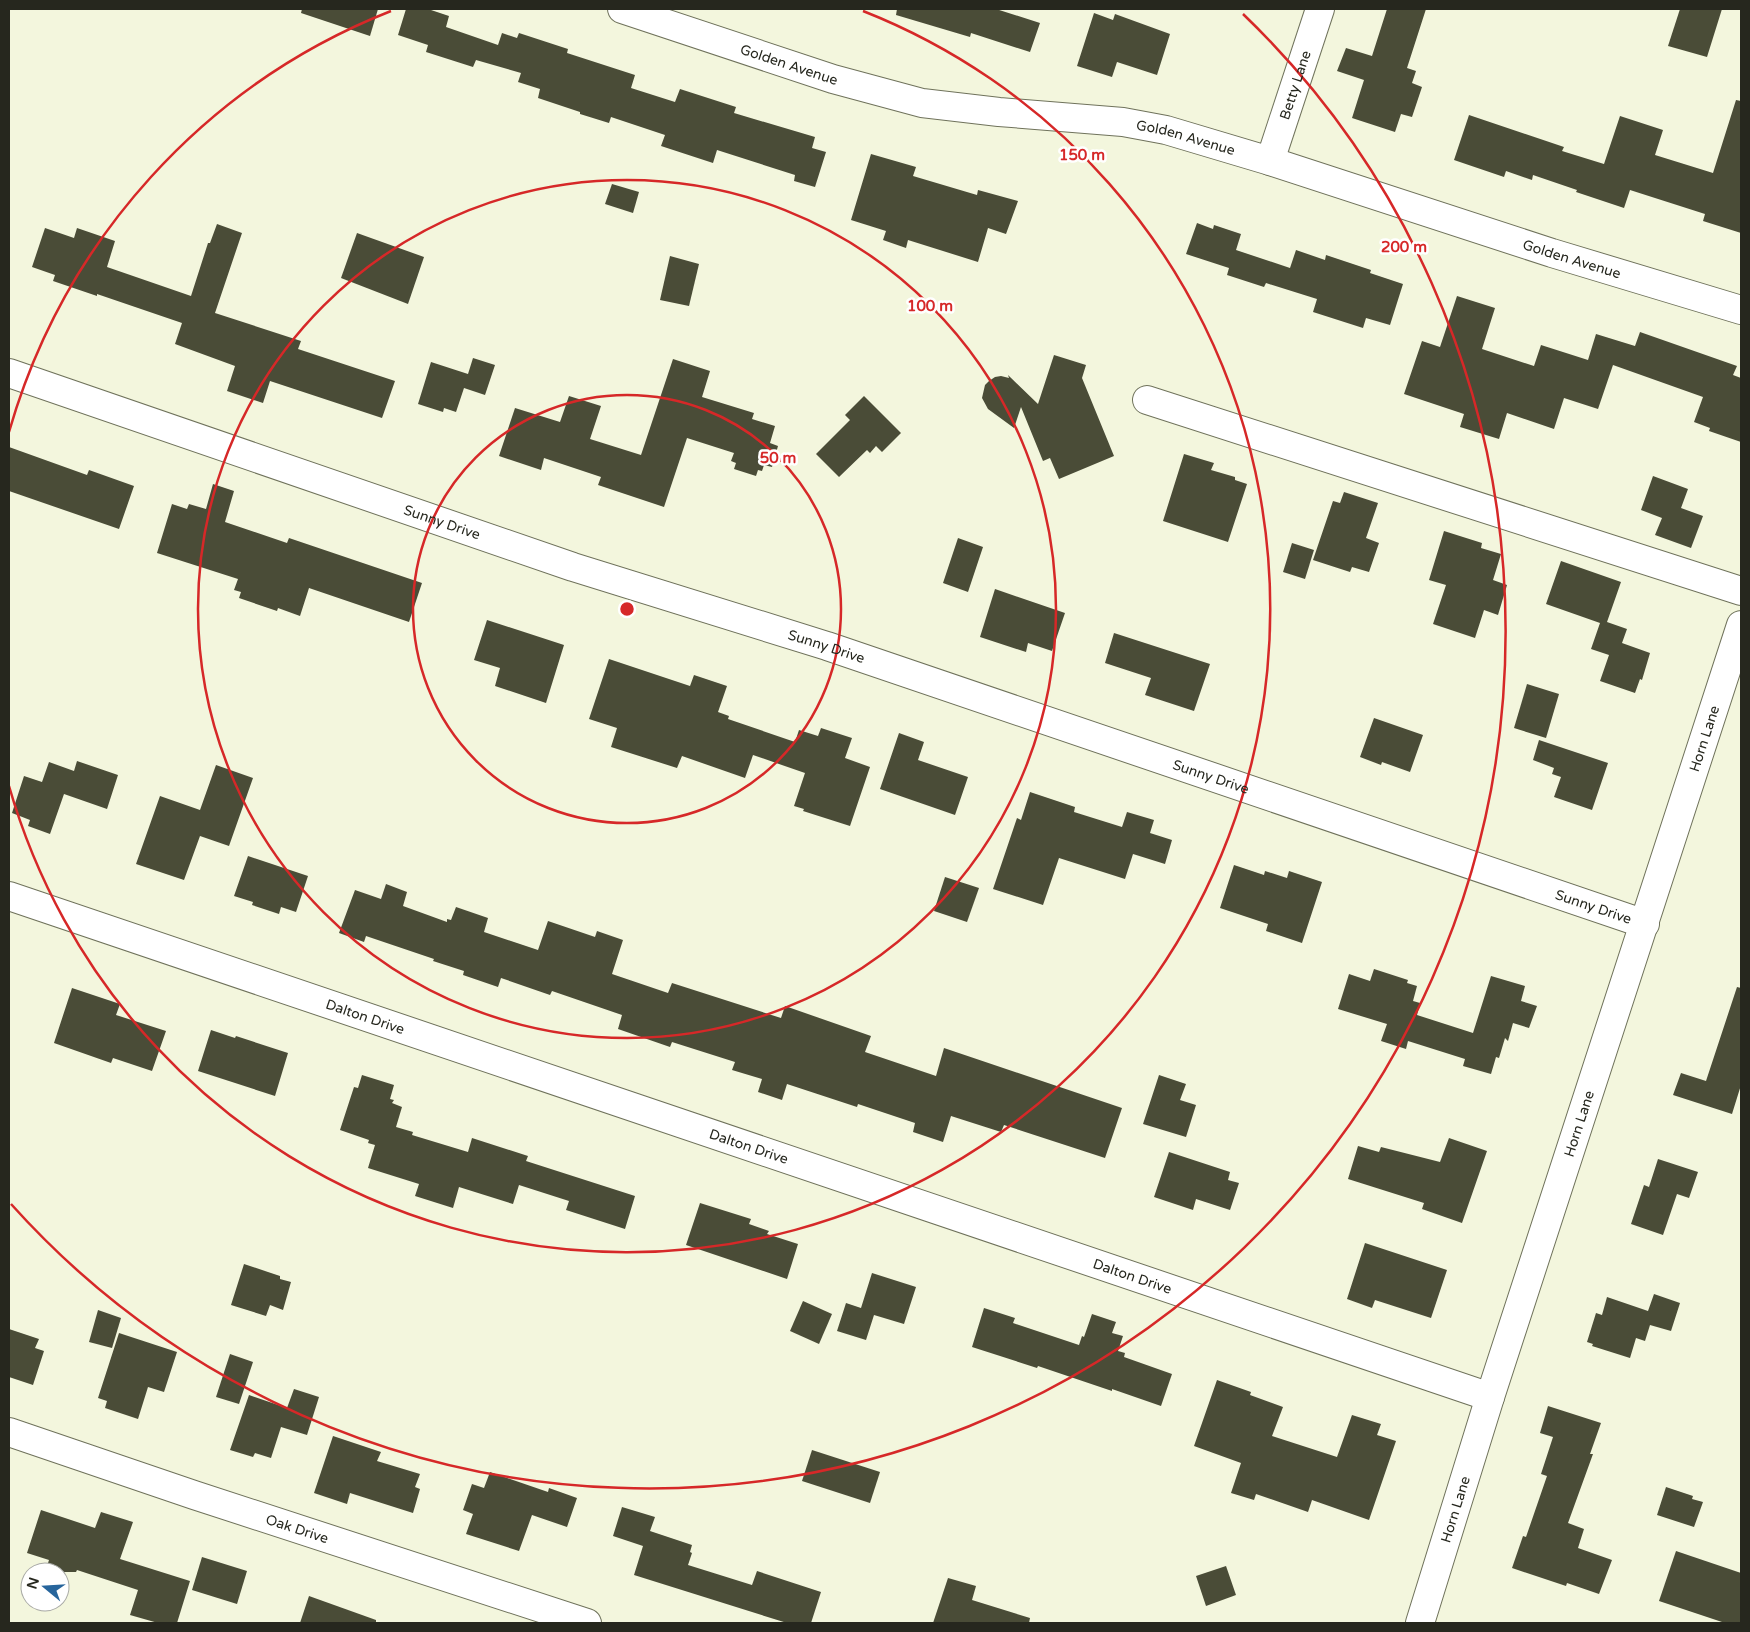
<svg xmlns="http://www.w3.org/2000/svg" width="1750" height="1632" viewBox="0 0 1750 1632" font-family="'Varela Round',sans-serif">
	<rect width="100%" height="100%" fill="#f3f6dd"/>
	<g fill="#4a4c37">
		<polygon points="302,9 378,9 370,36 301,13"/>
		<polygon points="406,9 428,9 449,16 446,27 498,45 502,33 517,38 519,33 568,49 567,53 635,75 631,88 675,102 680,89 736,107 734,113 815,137 812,148 826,152 815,187 794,181 795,175 717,150 713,163 661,146 665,135 611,117 609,123 580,114 580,112 538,98 540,89 518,82 521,73 476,60 473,67 426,52 428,45 398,35"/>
		<polygon points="897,9 996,9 1040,23 1030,52 971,33 970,37 896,15"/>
		<polygon points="1387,9 1426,9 1407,68 1416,71 1412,83 1422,87 1412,117 1401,114 1395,132 1352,118 1364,80 1337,71 1346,48 1372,56"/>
		<polygon points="1680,9 1722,9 1707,57 1668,46"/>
		<polygon points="1094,13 1113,20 1115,14 1170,34 1157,75 1117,62 1112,77 1077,66"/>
		<polygon points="1736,100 1741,101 1741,233 1703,221 1705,214 1630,190 1624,208 1576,192 1577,190 1533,175 1532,180 1506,171 1504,177 1454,160 1469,115 1564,147 1562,151 1604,164 1620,116 1663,130 1655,155 1713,173"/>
		<polygon points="871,154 916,167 913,176 977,195 978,190 1018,201 1006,234 988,228 978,262 908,240 906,248 883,240 886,231 851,220"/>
		<polygon points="612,184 639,192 633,213 605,204"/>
		<polygon points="1197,223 1213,229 1214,225 1241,234 1236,250 1290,268 1296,250 1325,260 1326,255 1371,270 1370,273 1403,284 1390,325 1366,318 1363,328 1313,312 1317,299 1266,283 1264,287 1227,275 1229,268 1186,254"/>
		<polygon points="217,224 242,233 215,313 301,341 298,349 395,381 382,418 270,381 263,403 227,391 235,366 175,344 182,323 97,294 97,296 53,281 55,275 32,267 45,228 74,238 77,228 115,241 107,267 191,296 208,243 210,243"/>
		<polygon points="357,233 424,257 408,304 341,278"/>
		<polygon points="670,256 699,264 689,306 660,300"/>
		<polygon points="1457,296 1495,308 1482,349 1534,366 1541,345 1588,360 1596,334 1635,346 1640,332 1737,366 1733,375 1741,378 1741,442 1709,431 1710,428 1694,422 1703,397 1613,365 1598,409 1564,398 1554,429 1507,413 1499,439 1460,427 1464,414 1404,394 1422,341 1440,347"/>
		<polygon points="1054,355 1086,365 1082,378 1114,456 1059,479 1050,458 1043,461 1021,407 1014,428 988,409 982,398 985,385 989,381 995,377 1001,376 1009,378 1008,375 1038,404"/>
		<polygon points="473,358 495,365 485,395 464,388 456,412 444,408 443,412 418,404 431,362 468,374"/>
		<polygon points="673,359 710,371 702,397 754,413 752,419 775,426 770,443 778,446 772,467 764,465 762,471 758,470 756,476 734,469 736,463 731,461 734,453 687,438 664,507 598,485 601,477 544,458 541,470 499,456 515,408 560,422 569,396 601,406 590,439 641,455"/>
		<polygon points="864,396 901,433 882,452 876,446 870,453 867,450 839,477 816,454 850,420 845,415"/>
		<polygon points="9,447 87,475 89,470 134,486 119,529 9,491"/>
		<polygon points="1184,454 1214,463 1211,470 1235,477 1235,480 1247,484 1228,542 1163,521"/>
		<polygon points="1653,476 1688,489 1681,508 1703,516 1691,548 1655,535 1662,518 1641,510"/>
		<polygon points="213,484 234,491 225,522 287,543 289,538 422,583 409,622 309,588 300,616 278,608 277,611 239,598 241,592 234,590 238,579 157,553 172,504 187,509 189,504 206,509"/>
		<polygon points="1344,492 1378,503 1366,538 1379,543 1369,572 1352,567 1350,572 1313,560 1333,501 1340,503"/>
		<polygon points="1444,531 1482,543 1481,548 1501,554 1493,580 1507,585 1498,615 1484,610 1475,638 1433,624 1446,585 1429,580"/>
		<polygon points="958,538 983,547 968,592 943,583"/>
		<polygon points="1292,543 1314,550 1305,579 1283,572"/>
		<polygon points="1561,561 1621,582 1607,622 1627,629 1622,643 1650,653 1642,680 1640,679 1635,693 1600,681 1609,655 1591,649 1600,623 1546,604"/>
		<polygon points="995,589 1065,613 1052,651 1028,643 1026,652 980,637"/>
		<polygon points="487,620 564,645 546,703 495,686 500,668 474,660"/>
		<polygon points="1114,633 1210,664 1194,711 1145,695 1151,678 1105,663"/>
		<polygon points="609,659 690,686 694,675 727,686 718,712 729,716 728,719 795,742 799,730 818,736 821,728 852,738 845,758 870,767 850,826 803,811 804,809 794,806 805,773 753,755 745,778 682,756 677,768 611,747 617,728 589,719"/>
		<polygon points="1527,684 1559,694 1546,738 1514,728"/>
		<polygon points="1374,718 1423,735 1410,772 1382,762 1381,765 1360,757"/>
		<polygon points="899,733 924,742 918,760 968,777 955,815 880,789"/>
		<polygon points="1539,740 1608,763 1592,810 1554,797 1561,777 1552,774 1554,768 1533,760"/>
		<polygon points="77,761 118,775 107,809 64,794 50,834 28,826 30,820 12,813 24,776 42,782 49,762 74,771"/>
		<polygon points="216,765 253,778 229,846 200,836 184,880 136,864 160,796 200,810"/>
		<polygon points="1030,792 1075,807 1074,812 1122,827 1127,812 1154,820 1150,833 1172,840 1165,864 1133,854 1125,879 1059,858 1043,905 993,889 1017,818 1021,820"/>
		<polygon points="248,856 308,876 296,912 281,907 279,914 252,905 253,902 234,896"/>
		<polygon points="1234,865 1264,875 1265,871 1287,878 1289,871 1322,882 1302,943 1266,931 1268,924 1220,908"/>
		<polygon points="945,877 979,888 967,922 934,911"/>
		<polygon points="386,884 407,892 403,906 447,922 447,919 451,920 456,907 488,918 484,932 538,950 548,921 595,937 597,931 623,940 612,974 668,993 672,983 781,1018 785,1006 871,1036 865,1052 936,1076 944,1048 1122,1108 1105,1158 1004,1125 1001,1132 951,1116 943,1142 913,1132 915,1123 858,1104 857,1107 787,1084 782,1100 758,1092 762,1079 732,1070 735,1062 672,1042 670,1047 618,1029 622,1015 552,991 550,995 501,978 498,987 463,975 464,971 433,961 434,959 366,936 364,942 339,933 355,890 381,899"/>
		<polygon points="1374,969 1408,980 1407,983 1417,986 1413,1001 1420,1003 1417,1015 1473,1033 1491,976 1525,986 1521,1001 1537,1006 1529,1028 1513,1023 1508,1041 1505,1038 1499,1058 1496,1057 1491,1074 1463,1066 1465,1059 1408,1041 1406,1049 1381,1041 1387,1024 1338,1009 1349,974 1370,981"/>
		<polygon points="1737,987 1741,988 1741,1085 1732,1114 1673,1095 1681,1073 1706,1081"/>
		<polygon points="72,988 120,1004 116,1015 166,1031 152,1071 113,1058 111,1063 54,1043"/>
		<polygon points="211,1030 235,1038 236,1036 288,1053 275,1096 198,1071"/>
		<polygon points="362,1075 394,1085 390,1099 394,1100 392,1103 402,1107 396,1127 413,1132 412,1135 468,1152 472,1138 528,1156 526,1161 635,1196 625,1229 566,1210 569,1201 519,1185 513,1204 459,1187 453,1208 415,1196 419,1184 368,1168 375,1145 368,1143 369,1140 340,1130 354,1087 358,1088"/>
		<polygon points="1159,1075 1186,1084 1180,1100 1196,1105 1186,1137 1143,1124"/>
		<polygon points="1449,1138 1487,1151 1462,1223 1422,1209 1424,1203 1348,1179 1358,1146 1379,1152 1381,1147 1440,1162"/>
		<polygon points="1169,1152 1230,1172 1228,1180 1239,1183 1230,1210 1196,1199 1193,1210 1154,1197"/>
		<polygon points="1658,1159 1698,1172 1689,1198 1677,1194 1663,1235 1631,1224 1644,1185 1649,1187"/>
		<polygon points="700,1203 751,1219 749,1224 769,1231 767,1234 798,1244 787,1279 686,1245"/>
		<polygon points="1365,1243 1447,1270 1431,1318 1375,1300 1372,1308 1347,1299"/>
		<polygon points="244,1264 280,1276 280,1279 291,1282 283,1310 270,1305 266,1316 231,1305"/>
		<polygon points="872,1273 916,1287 904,1324 874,1315 866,1340 837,1331 846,1303 861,1308"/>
		<polygon points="1654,1294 1680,1303 1671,1331 1650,1325 1645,1341 1636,1338 1630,1358 1592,1346 1593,1344 1587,1342 1596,1313 1602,1315 1607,1297 1648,1311"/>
		<polygon points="803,1301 832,1314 819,1344 790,1331"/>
		<polygon points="984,1308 1015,1318 1013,1323 1079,1345 1082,1336 1084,1337 1092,1314 1116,1322 1112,1333 1123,1336 1118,1351 1125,1353 1124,1357 1172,1374 1161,1406 1112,1389 1112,1391 1038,1366 1037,1368 972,1347"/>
		<polygon points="98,1310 121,1318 112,1348 89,1342"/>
		<polygon points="9,1329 39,1339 35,1348 44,1351 33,1385 9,1377"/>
		<polygon points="119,1333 177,1352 164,1392 148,1387 138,1419 105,1408 107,1401 98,1398"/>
		<polygon points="230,1354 253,1362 239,1404 216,1397"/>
		<polygon points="1217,1380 1251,1392 1250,1395 1283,1407 1272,1436 1337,1457 1352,1415 1381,1424 1377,1435 1396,1441 1369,1520 1312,1500 1308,1512 1256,1494 1254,1500 1231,1493 1241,1463 1194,1446"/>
		<polygon points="294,1389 319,1397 307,1435 281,1427 271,1458 255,1453 253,1457 230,1450 249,1395 287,1408"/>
		<polygon points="1548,1406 1601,1423 1590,1454 1593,1454 1568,1523 1584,1529 1578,1548 1612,1560 1599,1594 1567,1583 1566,1586 1512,1568 1523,1536 1526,1537 1547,1476 1541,1474 1553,1437 1540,1433"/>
		<polygon points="333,1436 381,1452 377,1461 420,1474 415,1487 420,1489 413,1513 350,1493 347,1504 314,1493"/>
		<polygon points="812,1450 880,1472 870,1503 802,1481"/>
		<polygon points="490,1472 548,1492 549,1488 577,1498 567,1527 532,1515 519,1551 466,1534 473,1514 463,1510 472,1484 484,1488"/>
		<polygon points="1666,1487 1693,1496 1692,1499 1703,1502 1694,1527 1657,1515"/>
		<polygon points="622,1507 655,1517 650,1531 692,1545 690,1552 692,1553 688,1565 752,1585 757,1571 821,1592 811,1623 787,1623 634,1575 643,1546 613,1536"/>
		<polygon points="41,1510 95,1528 101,1512 133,1522 120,1559 190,1581 177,1623 158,1623 130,1615 138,1590 77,1570 76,1572 45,1572 49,1560 27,1553"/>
		<polygon points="1676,1551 1741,1573 1741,1623 1725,1623 1659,1601"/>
		<polygon points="202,1557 247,1571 237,1604 192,1590"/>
		<polygon points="1226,1566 1236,1595 1206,1606 1196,1576"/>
		<polygon points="948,1578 976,1586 972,1600 1030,1618 1029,1623 933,1623"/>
		<polygon points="309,1596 376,1620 376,1623 300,1623"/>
	</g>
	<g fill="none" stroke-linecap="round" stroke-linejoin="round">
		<defs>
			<g id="street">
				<path id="s1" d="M622,9l211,70 89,24 77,9 124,10 43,8 104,31 282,92 189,57"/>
				<path id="s2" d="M1270,161l50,-152"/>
				<path id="s3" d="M9,373l564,194 254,79 818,278"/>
				<polyline points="1147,400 1741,591"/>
				<path id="s4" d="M9,896l1481,501"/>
				<path id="s5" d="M9,1432l185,63 393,128"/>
			</g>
			<g id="secondary">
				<path id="s6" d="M1420,1623l70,-226 251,-772"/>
			</g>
		</defs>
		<use href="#street" stroke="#6f725b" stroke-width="30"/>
		<use href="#secondary" stroke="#6f725b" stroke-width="30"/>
		<use href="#street" stroke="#fff" stroke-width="28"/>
		<use href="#secondary" stroke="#fff" stroke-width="28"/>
	</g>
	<g fill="none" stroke="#d62828" stroke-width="2.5">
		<circle cx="627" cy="609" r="214"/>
		<circle cx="627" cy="609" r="429"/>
		<path d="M9 432A643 643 0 0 1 391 11M863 11A643 643 0 1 1 9 786"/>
		<path d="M1243 14A857 857 0 1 1 11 1204"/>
	</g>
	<g text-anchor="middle" stroke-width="5" stroke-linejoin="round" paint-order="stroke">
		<g font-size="14" fill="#26271e" stroke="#fff">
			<text dy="5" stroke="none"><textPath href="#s1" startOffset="176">Golden Avenue</textPath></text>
			<text dy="5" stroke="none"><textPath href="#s2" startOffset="80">Betty Lane</textPath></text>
			<text dy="5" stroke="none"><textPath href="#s1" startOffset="581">Golden Avenue</textPath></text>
			<text dy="5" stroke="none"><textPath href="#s1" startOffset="986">Golden Avenue</textPath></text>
			<text dy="5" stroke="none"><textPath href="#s3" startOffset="458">Sunny Drive</textPath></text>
			<text dy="5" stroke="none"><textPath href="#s3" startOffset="862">Sunny Drive</textPath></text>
			<text dy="5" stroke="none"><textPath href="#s6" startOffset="929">Horn Lane</textPath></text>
			<text dy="5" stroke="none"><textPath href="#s3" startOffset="1268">Sunny Drive</textPath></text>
			<text dy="5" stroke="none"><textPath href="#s3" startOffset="1672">Sunny Drive</textPath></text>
			<text dy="5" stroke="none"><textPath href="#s4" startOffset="376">Dalton Drive</textPath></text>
			<text dy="5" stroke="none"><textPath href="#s6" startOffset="524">Horn Lane</textPath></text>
			<text dy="5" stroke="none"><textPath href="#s4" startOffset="781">Dalton Drive</textPath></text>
			<text dy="5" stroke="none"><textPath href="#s4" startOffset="1186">Dalton Drive</textPath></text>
			<text dy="5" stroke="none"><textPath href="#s6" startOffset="119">Horn Lane</textPath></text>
			<text dy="5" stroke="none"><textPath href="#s5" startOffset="304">Oak Drive</textPath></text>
		</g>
	</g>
	<circle cx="627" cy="609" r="8" fill="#d62828" stroke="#fff" stroke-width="2.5"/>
	<g font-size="15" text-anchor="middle" font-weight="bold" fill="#d62828" stroke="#fff" stroke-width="5" stroke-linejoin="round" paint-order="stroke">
		<text x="1082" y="160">150 m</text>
		<text x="1404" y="252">200 m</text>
		<text x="930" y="311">100 m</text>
		<text x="778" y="463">50 m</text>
	</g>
	<rect width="1750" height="1632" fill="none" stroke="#26271e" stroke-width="20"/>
	<g transform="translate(45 1587) rotate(288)"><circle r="24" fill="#ffffff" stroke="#a8a9a5"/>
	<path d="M0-4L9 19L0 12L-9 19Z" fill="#27659c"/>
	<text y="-8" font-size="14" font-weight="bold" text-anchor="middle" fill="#26271e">N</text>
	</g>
</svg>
